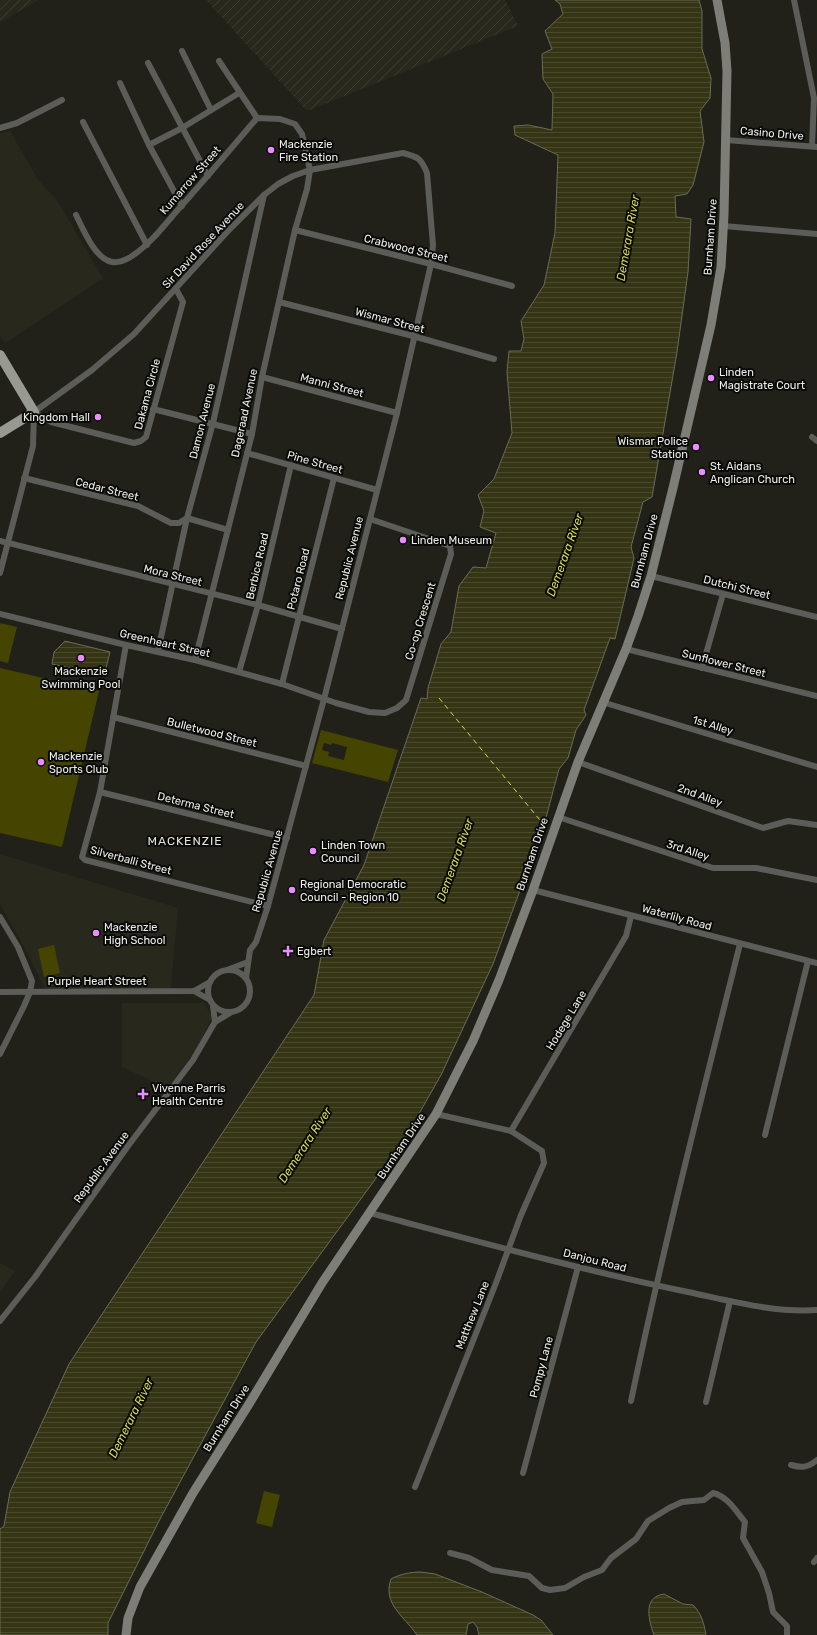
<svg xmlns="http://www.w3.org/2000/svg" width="817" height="1635" viewBox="0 0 817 1635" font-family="Rubik,sans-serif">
	<defs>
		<pattern id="industrial-furrows" width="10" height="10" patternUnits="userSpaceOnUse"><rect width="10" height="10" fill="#28291c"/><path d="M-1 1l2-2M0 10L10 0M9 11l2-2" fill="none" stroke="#3d3e32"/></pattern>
		<pattern id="water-rules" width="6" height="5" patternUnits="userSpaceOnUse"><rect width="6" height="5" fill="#353515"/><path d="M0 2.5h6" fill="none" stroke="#49492c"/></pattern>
	</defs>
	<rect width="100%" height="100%" fill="#21211a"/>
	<g fill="#28291c">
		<polygon points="10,131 37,178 58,202 103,278 5,343 0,336 0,133"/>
		<polygon points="0,854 178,908 171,988 45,989 25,948 0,905"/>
		<polygon points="122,1003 204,1003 212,1017 196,1050 167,1088 122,1067"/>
		<polygon points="0,1263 15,1271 0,1293"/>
	</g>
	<g fill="url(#industrial-furrows)">
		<polygon points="0,0 39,0 0,22"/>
		<polygon points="206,0 505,0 518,26 307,111"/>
	</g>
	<g fill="#454501" fill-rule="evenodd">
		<polygon points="0,623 17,627 8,663 0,661"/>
		<polygon points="0,668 99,691 62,847 0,833"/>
		<path d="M321,730l77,20 -10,32 -76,-19zM324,743l7,2 1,-2 15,4 -3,13 -16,-4 1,-4 -7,-2z"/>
		<polygon points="54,945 60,973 44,977 38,949"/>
		<polygon points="264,1491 280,1495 272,1527 256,1523"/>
	</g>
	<g fill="url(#water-rules)" stroke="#6c6c55">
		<polygon points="555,0 699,0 702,11 702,49 711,78 710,98 700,111 704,142 693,185 687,194 675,196 676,217 691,219 688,272 677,352 652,497 643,502 631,547 634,558 615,639 610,638 584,710 586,715 576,730 568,758 559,769 544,825 493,964 441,1075 404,1140 256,1342 160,1519 108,1623 108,1635 0,1635 0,1529 4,1526 10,1492 69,1364 314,995 324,940 364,865 421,698 427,699 428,688 441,644 451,632 459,586 473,567 486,568 496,533 480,527 484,511 478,495 494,479 512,433 507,372 509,351 521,351 524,339 521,321 544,285 555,233 558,155 515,135 514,126 528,125 552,130 553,94 543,79 542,54 552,49 545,31 563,14 560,4"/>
		<polygon points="65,641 110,652 104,676 52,664 54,652"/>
		<path d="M421,1572l14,2 47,18 51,23 8,5 12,15h-74l-2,-8 -4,-5 -5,2 -2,11h-49c-12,-18 -35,-31 -26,-56 9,-5 20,-7 30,-7z"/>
		<path d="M664,1594l19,10 10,1c8,8 11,18 13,30h-52c-5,-14 -12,-38 10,-41z"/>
	</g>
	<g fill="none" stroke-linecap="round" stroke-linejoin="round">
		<polyline stroke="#d7d852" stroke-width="1" stroke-dasharray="5 4" stroke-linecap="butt" points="439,698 544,825"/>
		<g stroke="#5c5c59" stroke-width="6">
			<polyline points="794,0 814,98 812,146"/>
			<polyline points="182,51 211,110"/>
			<polyline points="219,61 257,118"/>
			<polyline points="148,63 208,176"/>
			<polyline points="120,83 149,145 182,206"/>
			<polyline points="83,122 147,245"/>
			<polyline points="0,128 17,123 62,100"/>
			<polyline points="726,140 817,147"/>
			<polyline points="149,145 182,128 239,93"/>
			<path d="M76,215c7,14 19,44 36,47 6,1 15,-2 20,-6 17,-11 30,-28 43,-43 28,-31 55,-63 82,-95l23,1 15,5 7,10 8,36 -3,19 -12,41 -33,147 -10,57 -57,226"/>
			<polyline points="724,226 817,234"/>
			<polyline points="295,230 431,264 512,286"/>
			<polyline points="279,302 413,336 494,359"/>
			<polyline points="262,377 397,413"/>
			<polyline points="153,409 252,434"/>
			<path d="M34,412l58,-42 42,-36 94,-103 36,-36 14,-11 15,-8 17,-6 93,-17c15,4 18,5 24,20l6,72 -2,19 -34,149 -73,286 -56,207 -12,36 -6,8 -4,28"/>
			<polyline points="34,412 51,422 134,443 141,441 146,437 183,302 176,289"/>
			<polyline points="812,437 817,441"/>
			<polyline points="247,453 377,490"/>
			<polyline points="24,478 138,506 171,523 179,523 187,518 228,530"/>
			<polyline points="0,541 258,605 342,629"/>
			<polyline points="0,573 33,446 34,412"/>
			<polyline points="651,576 817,617"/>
			<polyline points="0,614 126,645 195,660 282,684 336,703 369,712 385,713 397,708 406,700 451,554 450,546 370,519"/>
			<polyline points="126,645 100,792 82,857 85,860 268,906"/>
			<polyline points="626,649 817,696"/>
			<polyline points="158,651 187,518 213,423 264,195"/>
			<polyline points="702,668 723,594"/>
			<polyline points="239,672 258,605 291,465"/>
			<polyline points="282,684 334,478"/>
			<polyline points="602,702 817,767"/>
			<polyline points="113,717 306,766"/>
			<polyline points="578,762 763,828 788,821 817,825"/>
			<polyline points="100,792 287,838"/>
			<polyline points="558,817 713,868 756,868 817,880"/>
			<polyline points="533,890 817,963"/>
			<polyline points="0,917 18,947 32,981 30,992 24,1006 0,1054"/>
			<circle cx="229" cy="991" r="21"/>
			<polyline points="227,970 248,962"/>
			<polyline points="194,991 210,1000"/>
			<polyline points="0,992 194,991 210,982"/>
			<polyline points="213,1006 215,1022"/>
			<polyline points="511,1131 626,936 631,916"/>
			<polyline points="765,1135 808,961"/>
			<path d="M370,1213c106,28 211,57 318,79 43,9 86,21 129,18"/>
			<polyline points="0,1321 35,1277 128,1146 193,1060 215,1022 230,1013"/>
			<path d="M631,1401c32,-153 71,-305 109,-457"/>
			<polyline points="706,1402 730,1301"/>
			<path d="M791,1465c11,3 16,3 26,-5"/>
			<polyline points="523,1473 578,1267"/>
			<polyline points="415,1487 496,1283 521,1215 544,1163 542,1151 511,1131 436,1114"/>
			<path d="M450,1553l19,5 23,12 37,6 13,12 8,2 15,-2 19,-11 18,-7 9,-12 25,-19 12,-18 21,-13 13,-6 22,-2 9,-7c14,3 23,18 32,29l-2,16 19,34 7,21 4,19 14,14v9"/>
			<polyline points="814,1562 817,1558"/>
		</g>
		<polyline stroke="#7e7e79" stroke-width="9" points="126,1635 128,1618 140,1587 193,1493 249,1404 322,1283 436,1114 473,1041 499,980 533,890 578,762 626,649 638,616 651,576 673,488 711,325 721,267 724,215 727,71 725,43 717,0"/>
		<polyline stroke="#989991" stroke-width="10" points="0,355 34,412 0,433"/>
	</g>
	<g fill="#e88eff" stroke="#0a0a08" stroke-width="1.5">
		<circle cx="271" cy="150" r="4"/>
		<circle cx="711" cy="378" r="4"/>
		<circle cx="98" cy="417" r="4"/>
		<circle cx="696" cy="447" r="4"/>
		<circle cx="702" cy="472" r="4"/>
		<circle cx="403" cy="540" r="4"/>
		<circle cx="81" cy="658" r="4"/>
		<circle cx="41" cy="762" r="4"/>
		<circle cx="313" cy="851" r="4"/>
		<circle cx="292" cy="890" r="4"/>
		<circle cx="96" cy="933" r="4"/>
		<path d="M286 945h4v4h4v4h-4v4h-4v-4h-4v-4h4z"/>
		<path d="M141 1088h4v4h4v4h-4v4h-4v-4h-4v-4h4z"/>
	</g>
	<g text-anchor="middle" stroke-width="4" stroke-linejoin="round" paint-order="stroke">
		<g font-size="11" fill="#edeee9" stroke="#0a0a08">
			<text transform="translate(772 133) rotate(5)" y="4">Casino Drive</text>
			<text transform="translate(190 180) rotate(-49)" y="4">Kumarrow Street</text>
			<text transform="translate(710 237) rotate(-86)" y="4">Burnham Drive</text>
			<text transform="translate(203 245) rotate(-47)" y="4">Sir David Rose Avenue</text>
			<text transform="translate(406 248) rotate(14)" y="4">Crabwood Street</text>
			<text transform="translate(390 320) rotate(15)" y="4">Wismar Street</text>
			<text transform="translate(332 385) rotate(15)" y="4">Manni Street</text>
			<text transform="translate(147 394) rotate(-75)" y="4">Dakama Circle</text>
			<text transform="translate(244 413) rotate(-78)" y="4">Dageraad Avenue</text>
			<text transform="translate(202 421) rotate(-76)" y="4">Damon Avenue</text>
			<text transform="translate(315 462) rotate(16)" y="4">Pine Street</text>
			<text transform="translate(107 489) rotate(14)" y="4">Cedar Street</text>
			<text transform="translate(644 551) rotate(-75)" y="4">Burnham Drive</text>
			<text transform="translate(349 558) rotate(-76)" y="4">Republic Avenue</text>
			<text transform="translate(257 566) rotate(-77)" y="4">Berbice Road</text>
			<text transform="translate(173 575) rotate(14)" y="4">Mora Street</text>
			<text transform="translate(298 579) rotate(-76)" y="4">Potaro Road</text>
			<text transform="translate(737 587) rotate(14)" y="4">Dutchi Street</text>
			<text transform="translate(420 621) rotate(-73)" y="4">Co-op Crescent</text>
			<text transform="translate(165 643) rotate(13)" y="4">Greenheart Street</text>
			<text transform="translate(724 663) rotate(14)" y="4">Sunflower Street</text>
			<text transform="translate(713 725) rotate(17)" y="4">1st Alley</text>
			<text transform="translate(212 732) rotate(14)" y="4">Bulletwood Street</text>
			<text transform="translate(700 795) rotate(20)" y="4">2nd Alley</text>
			<text transform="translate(196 805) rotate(14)" y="4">Determa Street</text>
			<text transform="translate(688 850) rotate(18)" y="4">3rd Alley</text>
			<text transform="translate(532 854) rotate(-71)" y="4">Burnham Drive</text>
			<text transform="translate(131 860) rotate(15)" y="4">Silverballi Street</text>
			<text transform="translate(267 871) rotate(-74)" y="4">Republic Avenue</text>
			<text transform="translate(677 917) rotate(15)" y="4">Waterlily Road</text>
			<text x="97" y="985">Purple Heart Street</text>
			<text transform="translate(566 1020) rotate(-59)" y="4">Hodege Lane</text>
			<text transform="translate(401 1146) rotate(-56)" y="4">Burnham Drive</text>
			<text transform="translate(101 1167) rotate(-54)" y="4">Republic Avenue</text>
			<text transform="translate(595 1260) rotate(14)" y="4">Danjou Road</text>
			<text transform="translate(472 1315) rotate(-68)" y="4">Matthew Lane</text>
			<text transform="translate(541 1367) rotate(-75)" y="4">Pompy Lane</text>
			<text transform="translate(226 1418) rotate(-58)" y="4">Burnham Drive</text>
		</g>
		<g font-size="11" fill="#edeee9" stroke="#0a0a08" text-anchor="start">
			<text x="279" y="148">Mackenzie<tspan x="279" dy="13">Fire Station</tspan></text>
			<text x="719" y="376">Linden<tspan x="719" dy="13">Magistrate Court</tspan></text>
			<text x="90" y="421" text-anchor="end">Kingdom Hall</text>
			<text x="688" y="445" text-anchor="end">Wismar Police<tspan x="688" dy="13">Station</tspan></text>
			<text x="710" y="470">St. Aidans<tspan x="710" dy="13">Anglican Church</tspan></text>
			<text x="411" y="544">Linden Museum</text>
			<text x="81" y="675" text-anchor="middle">Mackenzie<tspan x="81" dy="13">Swimming Pool</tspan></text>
			<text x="49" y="760">Mackenzie<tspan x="49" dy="13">Sports Club</tspan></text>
			<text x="321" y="849">Linden Town<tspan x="321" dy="13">Council</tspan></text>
			<text x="300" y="888">Regional Democratic<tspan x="300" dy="13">Council - Region 10</tspan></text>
			<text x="104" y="931">Mackenzie<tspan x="104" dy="13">High School</tspan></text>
			<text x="297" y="955">Egbert</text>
			<text x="152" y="1092">Vivenne Parris<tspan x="152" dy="13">Health Centre</tspan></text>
		</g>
		<g font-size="12" font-style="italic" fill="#d7d852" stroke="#0a0a08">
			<text transform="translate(628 238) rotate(-80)" y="4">Demerara River</text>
			<text transform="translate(565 555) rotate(-70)" y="4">Demerara River</text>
			<text transform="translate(455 860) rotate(-70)" y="4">Demerara River</text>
			<text transform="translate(305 1145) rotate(-57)" y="4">Demerara River</text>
			<text transform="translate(131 1418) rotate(-64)" y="4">Demerara River</text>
		</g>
		<g font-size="12" letter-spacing="1" fill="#e3e4da" stroke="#0a0a08">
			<text x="185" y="845">MACKENZIE</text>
		</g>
	</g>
</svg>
